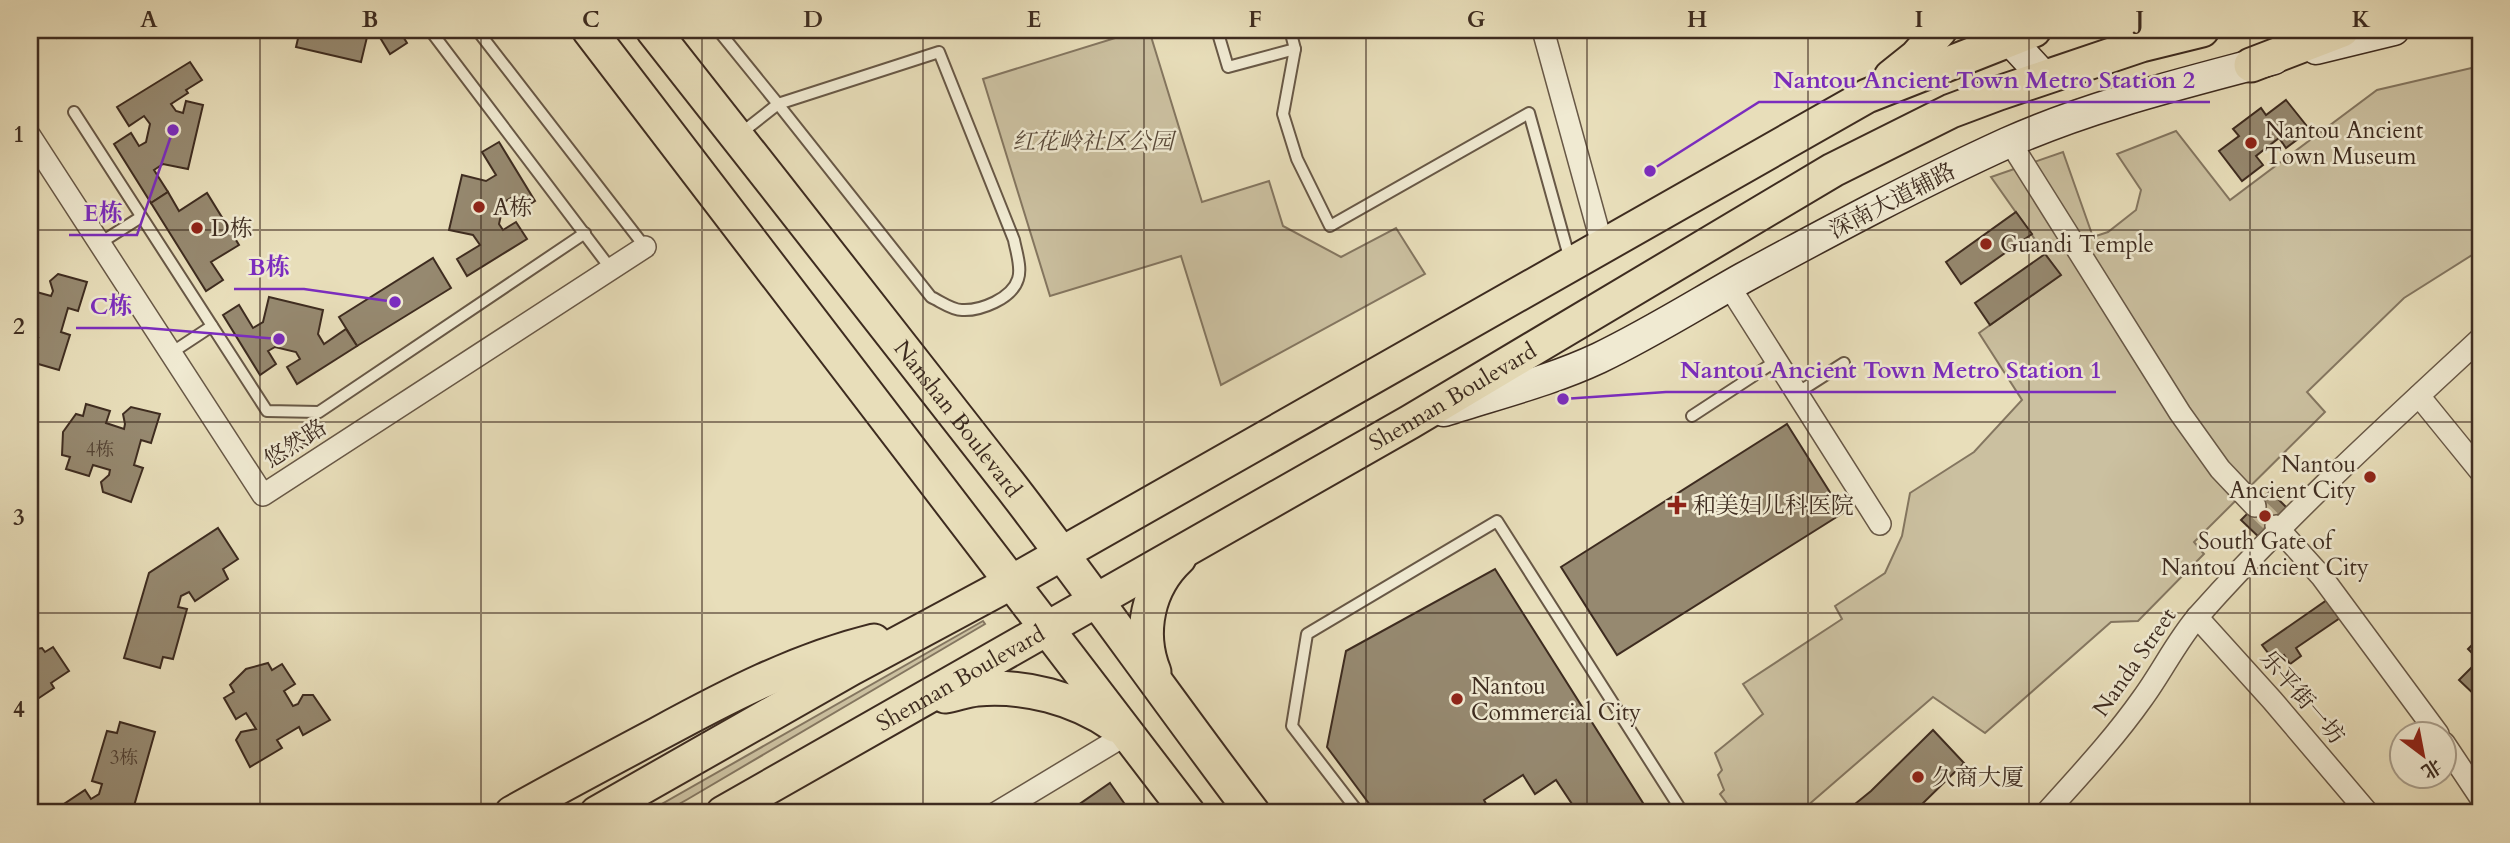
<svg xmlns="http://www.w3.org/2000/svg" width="2510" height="843" viewBox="0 0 2510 843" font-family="Cardo,'Noto Serif SC',serif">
	<rect width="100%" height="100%" fill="#e8deba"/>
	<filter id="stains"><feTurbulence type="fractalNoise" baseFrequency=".00286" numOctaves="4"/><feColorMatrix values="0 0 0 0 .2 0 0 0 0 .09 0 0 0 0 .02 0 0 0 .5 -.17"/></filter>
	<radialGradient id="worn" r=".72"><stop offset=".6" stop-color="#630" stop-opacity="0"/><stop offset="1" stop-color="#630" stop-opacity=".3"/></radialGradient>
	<g fill="#cbc0a0" stroke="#847660" stroke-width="2">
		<polygon points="1141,30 1149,30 1202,202 1269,181 1283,226 1341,257 1396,228 1425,274 1221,385 1181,256 1050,296 983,79"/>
		<polygon points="2480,66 2480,250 2404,298 2307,392 2325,412 2194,542 2204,554 2138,621 2111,622 1985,733 1933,697 1799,813 1734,813 1720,794 1724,790 1718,775 1722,770 1715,753 1763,714 1743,684 1842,619 1835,606 1885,573 1902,536 1910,493 1974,452 2022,400 1979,333 2060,275 1991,177 2063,152 2093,237 2108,232 2136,210 2141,190 2117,154 2176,131 2230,200 2377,90"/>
		<polygon points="983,621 985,624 688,799 663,813 646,813"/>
	</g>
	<g fill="#968970" stroke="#3e2c20" stroke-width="2">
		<polygon points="51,30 69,30 57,38"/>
		<polygon points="300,30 312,33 313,30 399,30 407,43 390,54 376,31 367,37 361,62 296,47"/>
		<polygon points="190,62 202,80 186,90 188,93 171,104 176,111 183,113 186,101 203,105 188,169 163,164 154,170 168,192 151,203 114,144 131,133 139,146 146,142 150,124 144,116 129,126 117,107"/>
		<polygon points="2286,100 2310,130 2286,148 2279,138 2256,156 2263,165 2242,181 2219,151 2239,136 2233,129 2261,108 2266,115"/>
		<polygon points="499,142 535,201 519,211 511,198 504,202 499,224 503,230 516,222 527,239 467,276 457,259 480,245 473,235 449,230 462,175 486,181 496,175 482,152"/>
		<polygon points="168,192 179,211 207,193 239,245 211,262 223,280 206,291 151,203"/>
		<polygon points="2016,212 2032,234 1961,284 1946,262"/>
		<polygon points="2045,254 2061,275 1990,325 1975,303"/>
		<polygon points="433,258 451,288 357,346 339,317"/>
		<polygon points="58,274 87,282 78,311 68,308 61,332 70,335 59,370 35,363 30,359 30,347 38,338 30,335 30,277 37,279 33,291 51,296 53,291 50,281"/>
		<polygon points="269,297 323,310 318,334 324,344 346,329 357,346 297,384 287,367 300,359 296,352 275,347 268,351 276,364 260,375 223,315 239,305 253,328 263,322"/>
		<polygon points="86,404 110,411 106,423 124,429 125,424 123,414 131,407 160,414 151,443 141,440 134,465 143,468 131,502 103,492 101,482 109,475 110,470 93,465 89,476 66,469 70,457 62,455 63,432 76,414 83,416"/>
		<polygon points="1787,424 1843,513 1617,655 1561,567"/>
		<polygon points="2270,491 2290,511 2262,540 2241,520"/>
		<polygon points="218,528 238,559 223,569 228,579 195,601 189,592 181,596 178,607 187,609 173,659 163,657 160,668 124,658 149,573"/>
		<polygon points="1495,569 1643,803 1627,813 1578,813 1556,780 1535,794 1523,775 1484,800 1491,813 1376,813 1327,747 1346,651"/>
		<polygon points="2327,600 2340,618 2296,648 2301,656 2290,664 2284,655 2275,662 2262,645"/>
		<polygon points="2480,637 2480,661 2468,649"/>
		<polygon points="53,647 69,671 51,683 54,688 30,704 30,650 42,648 45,652"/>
		<polygon points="268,663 272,670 282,664 295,684 284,691 293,706 298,704 303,695 313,695 330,720 303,735 299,727 277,740 282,748 250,767 236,740 241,732 256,729 246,713 236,719 224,698 234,692 230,685 246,669"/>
		<polygon points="2476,663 2480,668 2479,699 2459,680"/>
		<polygon points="120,722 155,732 132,813 53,813 52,812 85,790 91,799 99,794 102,784 92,781 107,731 117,733"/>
		<polygon points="1933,730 1964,763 1913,813 1844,813 1871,791"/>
		<polygon points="1110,783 1131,813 1069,813 1068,812"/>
	</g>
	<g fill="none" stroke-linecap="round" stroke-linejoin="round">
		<polyline stroke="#c6ba9b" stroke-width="21" stroke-dasharray="21 10" stroke-linecap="butt" points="2255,506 2276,526"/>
		<defs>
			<g id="lane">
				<polyline points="430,30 611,269"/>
				<polyline points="477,30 645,247"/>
				<polyline points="718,30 778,104 740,134"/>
				<polyline points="1217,30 1228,67 1295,49"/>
				<polyline points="1290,30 1295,49 1283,114 1297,159 1330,226 1529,113 1570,260"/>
				<path d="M939,52l75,188c2,11 8,28 4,39 -6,20 -38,32 -56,31 -10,0 -22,-9 -31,-13l-153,-193z"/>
				<polyline points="74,112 267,411 319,412 585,233"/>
				<polyline points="100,243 141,217"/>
				<polyline points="171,353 212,326"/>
				<polyline points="1797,393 1844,363"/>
				<polyline points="1692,416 1776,361"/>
				<polyline points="1359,813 1292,726 1307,634 1497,521 1683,813"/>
			</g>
			<g id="street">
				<polyline points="1543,30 1603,248"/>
				<polyline points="30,136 263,495 645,247"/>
				<polyline points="2010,142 2180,413 2220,469 2255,506"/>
				<polyline points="1729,286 1880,524"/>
				<polyline points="2419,396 2480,471"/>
				<polyline points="2276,526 2322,577 2438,734"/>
				<polyline points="2197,617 2272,700 2368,813"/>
				<polyline points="2444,743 2480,797"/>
				<polyline points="996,813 1127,734"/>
				<path d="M2046,813c33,-37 67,-73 96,-114 20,-27 35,-59 57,-84 87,-98 185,-187 281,-276"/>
			</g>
			<g id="secondary">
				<polyline points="2006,30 2009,39 2044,77"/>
				<polyline points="2316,49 2394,30"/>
				<path d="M1444,411c52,-17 106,-30 155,-53 50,-24 96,-53 144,-80 87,-47 174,-94 264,-135 85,-38 178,-60 267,-84"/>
			</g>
			<g id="primary">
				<polyline points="589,30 1188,813"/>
				<path id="s1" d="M653,30c120,153 241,305 360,459 82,107 159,217 240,324"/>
				<polyline points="2251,65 2342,30"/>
				<polyline points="1891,77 1916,57 1940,30"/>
				<path d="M1154,672c-16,-40 -6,-85 25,-114"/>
				<path d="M945,696c11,-2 22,-6 32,-7 48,-4 98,9 137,36"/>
				<path d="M512,813c48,-27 97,-53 146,-79 70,-38 139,-74 216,-93"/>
				<polyline points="597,813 852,668 1012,582 1867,96 2034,30"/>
				<path id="s2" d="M723,813l687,-391 423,-252 118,-59 48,-18 142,-48 61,-15"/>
			</g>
		</defs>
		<use href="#lane" stroke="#685846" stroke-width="14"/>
		<use href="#street" stroke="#685846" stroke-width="24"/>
		<use href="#secondary" stroke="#3e2c20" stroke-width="33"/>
		<use href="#primary" stroke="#3e2c20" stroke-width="37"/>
		<use href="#lane" stroke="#f0ead2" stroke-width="10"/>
		<use href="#street" stroke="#f0ead2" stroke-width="21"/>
		<use href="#secondary" stroke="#f0ead2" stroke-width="30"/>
		<use href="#primary" stroke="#e8deba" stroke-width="33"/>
	</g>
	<path fill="none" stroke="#3e2c20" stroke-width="2" stroke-opacity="0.55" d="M260,30v783M481,30v783M702,30v783M923,30v783M1144,30v783M1366,30v783M1587,30v783M1808,30v783M2029,30v783M2250,30v783M30,230h2450M30,422h2450M30,613h2450"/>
	<g fill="#8f2418" stroke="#f0ead2" stroke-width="2.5">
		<circle cx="2251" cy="143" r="7"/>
		<circle cx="479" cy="207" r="7"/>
		<circle cx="197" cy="228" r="7"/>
		<circle cx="1986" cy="244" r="7"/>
		<circle cx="2370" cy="477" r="7"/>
		<path d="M1673.5 494.5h7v7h7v7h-7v7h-7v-7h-7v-7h7z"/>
		<circle cx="2265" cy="516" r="7"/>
		<circle cx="1457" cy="699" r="7"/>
		<circle cx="1918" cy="777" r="7"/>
	</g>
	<g text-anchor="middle" stroke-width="5" stroke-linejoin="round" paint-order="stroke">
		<g font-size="19" fill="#544334">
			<text x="100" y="456">4栋</text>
			<text x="124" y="764">3栋</text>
		</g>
		<g font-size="23" fill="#3e2c20" stroke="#f0ead2" text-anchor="start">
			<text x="2265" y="138">Nantou Ancient<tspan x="2265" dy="26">Town Museum</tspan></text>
			<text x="493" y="215">A栋</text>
			<text x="211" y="236">D栋</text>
			<text x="2000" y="252">Guandi Temple</text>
			<text x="2356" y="472" text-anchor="end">Nantou<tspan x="2356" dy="26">Ancient City</tspan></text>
			<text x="1693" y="513">和美妇儿科医院</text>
			<text x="2265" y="549" text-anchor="middle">South Gate of<tspan x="2265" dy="26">Nantou Ancient City</tspan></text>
			<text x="1471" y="694">Nantou<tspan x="1471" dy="26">Commercial City</tspan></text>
			<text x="1932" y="785">久商大厦</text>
		</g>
		<g font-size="23" font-style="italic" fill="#5a4a3a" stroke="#f0ead2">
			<text x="1093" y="149">红花岭社区公园</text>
		</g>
		<g font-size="23" fill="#3e2c20" stroke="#f0ead2">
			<text transform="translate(1892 200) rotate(-27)" y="8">深南大道辅路</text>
			<text dy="8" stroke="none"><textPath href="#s2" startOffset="840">Shennan Boulevard</textPath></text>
			<text dy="8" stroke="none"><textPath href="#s1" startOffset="494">Nanshan Boulevard</textPath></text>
			<text transform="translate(295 443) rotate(-33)" y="8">悠然路</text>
			<text transform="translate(2134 662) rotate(-55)" y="8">Nanda Street</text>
			<text dy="8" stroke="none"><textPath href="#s2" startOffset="273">Shennan Boulevard</textPath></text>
			<text transform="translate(2303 697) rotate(49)" y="8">乐平街一坊</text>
		</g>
	</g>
	<path fill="none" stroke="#7b2cbf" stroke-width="2.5" d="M1650 171L1759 102H2210M173 130L137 235H69M395 302L304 289H234M279 339L146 328H76M1563 399L1666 392H2116"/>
	<g fill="#7b2cbf" stroke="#f0ead2" stroke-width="2.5">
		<circle cx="1650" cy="171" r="7"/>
		<circle cx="173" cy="130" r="7"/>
		<circle cx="395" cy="302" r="7"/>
		<circle cx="279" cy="339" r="7"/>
		<circle cx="1563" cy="399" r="7"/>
	</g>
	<g font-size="24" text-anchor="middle" font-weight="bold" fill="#7b2cbf" stroke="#f0ead2" stroke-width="5" stroke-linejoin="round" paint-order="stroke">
		<text x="1984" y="88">Nantou Ancient Town Metro Station 2</text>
		<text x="103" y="221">E栋</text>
		<text x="269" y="275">B栋</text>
		<text x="111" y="314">C栋</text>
		<text x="1891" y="378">Nantou Ancient Town Metro Station 1</text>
	</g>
	<rect width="2510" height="843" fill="none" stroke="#e8deba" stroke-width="77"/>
	<g transform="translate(2423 755) rotate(148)"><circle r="33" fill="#f0ead2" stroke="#a99e8b" stroke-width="2"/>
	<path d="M0-5L12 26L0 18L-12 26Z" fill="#8f2418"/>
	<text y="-10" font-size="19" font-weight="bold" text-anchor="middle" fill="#3e2c20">北</text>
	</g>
	<rect x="38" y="38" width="2434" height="766" fill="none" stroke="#3e2c20" stroke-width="2.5"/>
	<g font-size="23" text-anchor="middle" font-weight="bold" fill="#3e2c20">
		<text x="149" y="27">A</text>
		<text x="370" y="27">B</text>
		<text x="591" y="27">C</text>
		<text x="813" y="27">D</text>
		<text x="1034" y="27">E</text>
		<text x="1255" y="27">F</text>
		<text x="1476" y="27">G</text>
		<text x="1697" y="27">H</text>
		<text x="1919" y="27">I</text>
		<text x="2140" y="27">J</text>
		<text x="2361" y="27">K</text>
		<text x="19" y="142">1</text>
		<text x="19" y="334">2</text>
		<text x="19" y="525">3</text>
		<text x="19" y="717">4</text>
	</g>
	<rect width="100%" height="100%" filter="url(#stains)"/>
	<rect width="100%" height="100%" fill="url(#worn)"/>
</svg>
